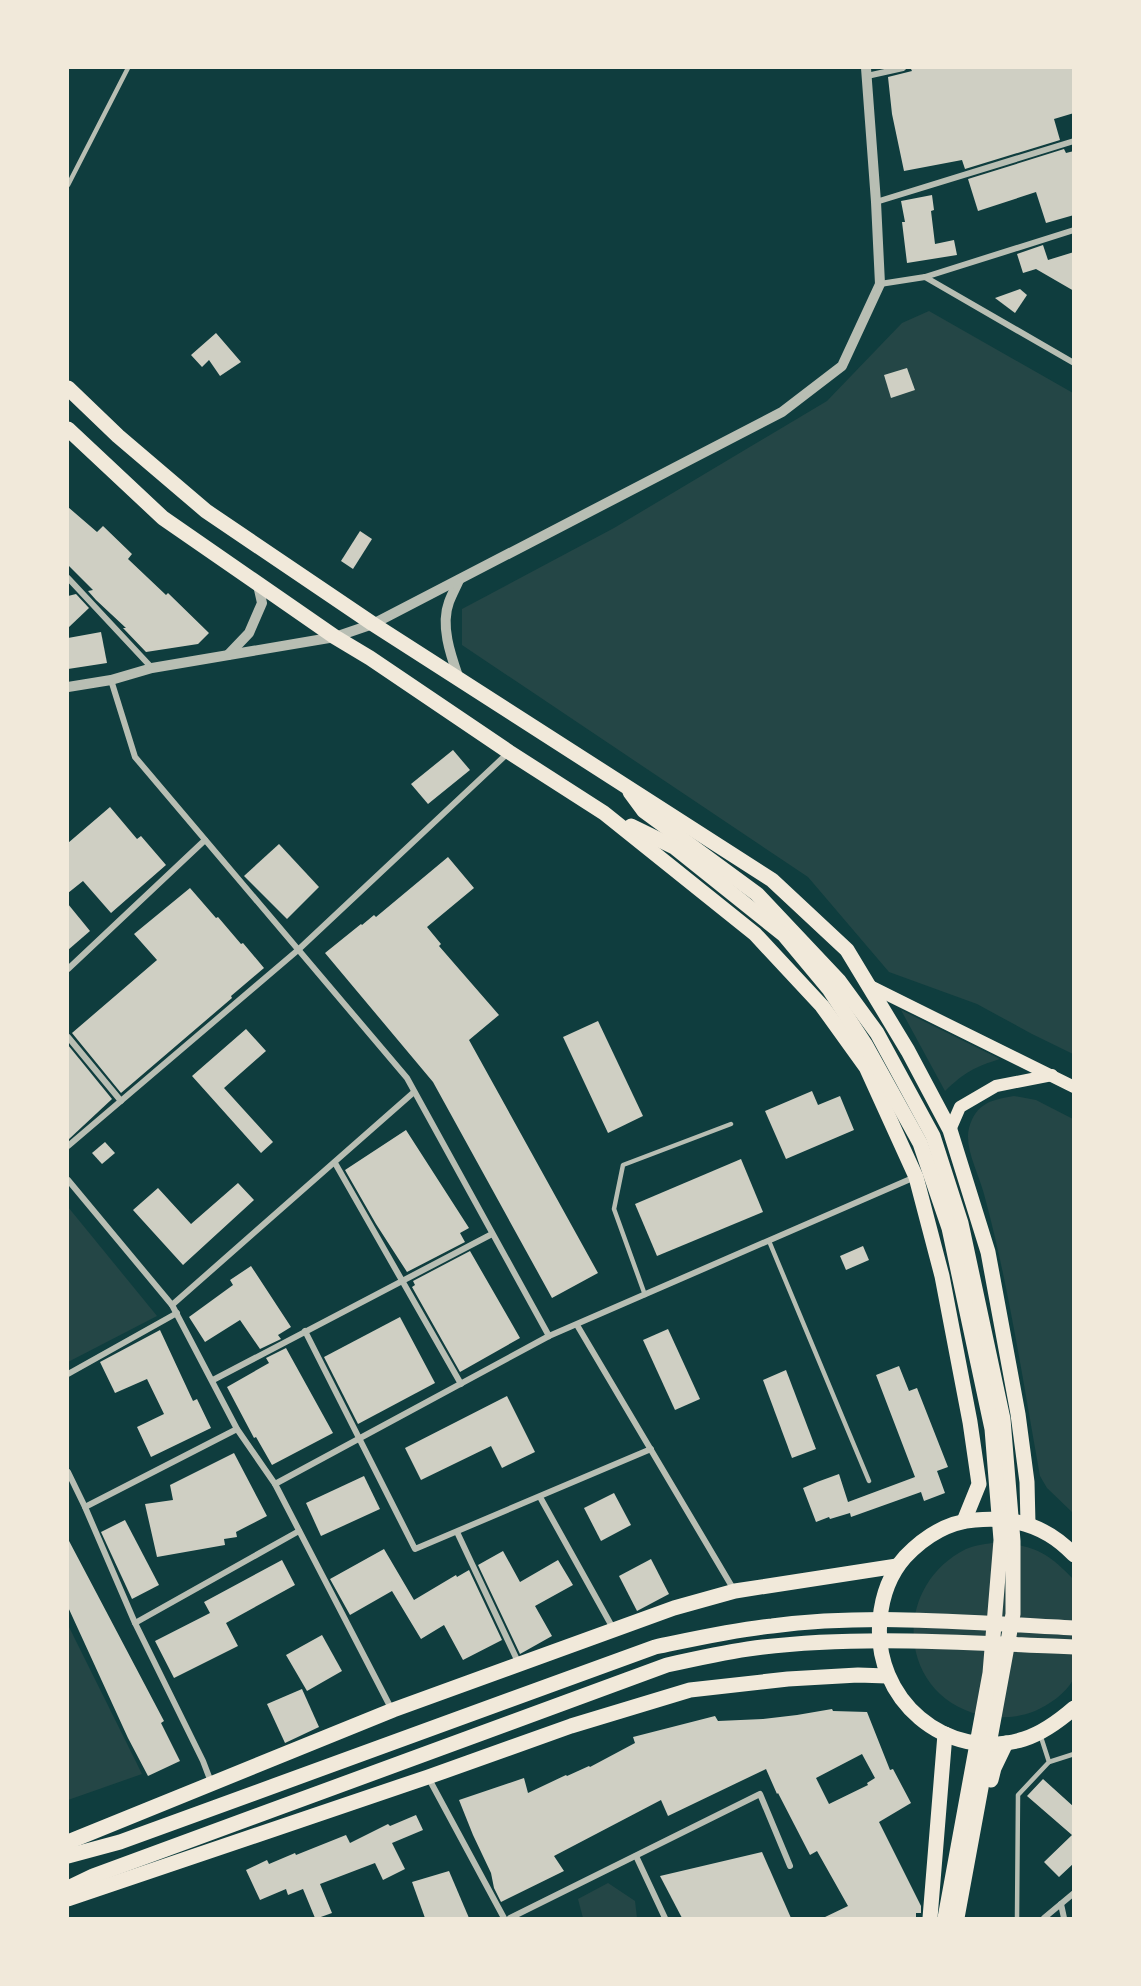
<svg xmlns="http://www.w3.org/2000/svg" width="1141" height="1986" viewBox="0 0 1141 1986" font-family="Inter,sans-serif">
	<rect width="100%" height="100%" fill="#0f3d3e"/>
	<g fill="#244646">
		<polygon points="929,311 1073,393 1073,1054 1032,1034 977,1004 889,972 808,877 462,645 462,609 614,528 827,401 902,323"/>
		<path d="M901,1010l99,49c-26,8 -35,13 -55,32z"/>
		<path d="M1014,1096l22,4 37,19v394l-26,-25 -7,-12c-17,-94 -31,-190 -56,-282 -5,-20 -20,-46 -15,-66 7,-25 22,-28 45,-32z"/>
		<polygon points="68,1207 157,1316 68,1362"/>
		<path d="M997,1542c39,5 49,9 76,37v101c-8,14 -23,24 -38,31 -18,7 -35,8 -54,4 -83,-19 -91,-128 -15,-166 9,-4 21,-5 31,-7z"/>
		<polygon points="68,1625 142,1774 68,1800"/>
		<polygon points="608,1883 635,1901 637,1918 583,1918 578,1899"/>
	</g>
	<g fill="#cfcfc3" fill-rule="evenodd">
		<polygon points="925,68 1074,68 1074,113 1054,119 1060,140 965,169 962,160 904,171 892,114 888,77 912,71 911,69"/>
		<polygon points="1064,149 1066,153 1074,151 1074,215 1046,223 1036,192 978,211 968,179"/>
		<polygon points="932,195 934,210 931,211 935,244 954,240 957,255 907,263 902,222 905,222 901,201"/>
		<polygon points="1043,245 1048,260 1074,252 1074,291 1036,269 1023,273 1017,254"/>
		<polygon points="1020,289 1027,295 1015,313 995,298"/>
		<polygon points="216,333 241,362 220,376 209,360 202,367 191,355"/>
		<polygon points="907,368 915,390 891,398 884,375"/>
		<polygon points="68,507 97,532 103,526 132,554 128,559 166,595 168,593 209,633 198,644 146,652 123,628 126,628 96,600 88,591 93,590 68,565"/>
		<polygon points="360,531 372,539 353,569 341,561"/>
		<polygon points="76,594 89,608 68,628 68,596"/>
		<polygon points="101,632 107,663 68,669 68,638"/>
		<polygon points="453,750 470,770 428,804 411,784"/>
		<polygon points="110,807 137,839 141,836 166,865 111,913 83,881 68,893 68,843"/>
		<polygon points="279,844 319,887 287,919 244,876"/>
		<polygon points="448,857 474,888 427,927 441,944 439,946 499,1015 469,1040 598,1273 552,1298 433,1082 325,953 361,924 362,925 374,915 376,917"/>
		<polygon points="190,888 216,918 218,917 241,944 243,943 264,968 231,996 232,998 121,1093 72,1033 157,960 134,934"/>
		<polygon points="68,904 90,931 68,950"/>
		<polygon points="598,1021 643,1116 608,1133 563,1037"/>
		<polygon points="246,1029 266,1051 224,1088 273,1142 261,1153 192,1076"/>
		<polygon points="68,1045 112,1099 68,1140"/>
		<polygon points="812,1091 818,1105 840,1096 854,1130 786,1159 765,1111"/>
		<polygon points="406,1130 469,1228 460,1233 465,1242 407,1272 376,1224 345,1170"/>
		<polygon points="105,1142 115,1153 102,1164 92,1153"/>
		<polygon points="741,1159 763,1212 657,1256 635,1204"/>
		<polygon points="238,1183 254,1200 183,1265 133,1210 158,1188 191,1224"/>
		<polygon points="863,1246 869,1260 846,1270 840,1256"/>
		<polygon points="470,1251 520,1338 460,1372 412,1287 415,1285 413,1281"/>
		<polygon points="251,1266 291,1327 278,1335 281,1339 260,1349 240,1320 205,1342 189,1317 233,1285 230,1280"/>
		<polygon points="400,1317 435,1383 358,1424 324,1357"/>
		<polygon points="668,1329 700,1399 675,1410 643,1340"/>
		<polygon points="160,1330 193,1401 197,1399 211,1428 151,1457 137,1427 164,1414 147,1379 115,1393 100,1362"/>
		<polygon points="286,1348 333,1433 272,1465 256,1437 254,1438 227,1387 269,1363 266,1358"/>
		<polygon points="899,1366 909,1391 917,1388 948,1467 937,1471 945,1493 924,1501 921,1492 851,1517 850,1513 830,1519 829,1517 816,1522 803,1488 817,1482 839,1474 848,1502 915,1477 876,1375"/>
		<polygon points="786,1370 816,1449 792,1458 763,1380"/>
		<polygon points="507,1396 535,1452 502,1468 491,1446 421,1480 405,1448"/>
		<polygon points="234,1453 267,1516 236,1532 237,1537 224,1539 225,1545 157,1557 145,1504 173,1500 170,1485"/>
		<polygon points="364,1476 380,1509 321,1536 306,1503"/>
		<polygon points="614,1493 631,1525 601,1541 584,1508"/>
		<polygon points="125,1520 159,1585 132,1599 101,1532"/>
		<polygon points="68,1539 164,1721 161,1723 180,1761 148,1776 128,1738 68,1607"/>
		<polygon points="384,1549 414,1600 456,1575 457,1577 469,1570 502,1640 463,1660 444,1625 421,1639 392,1591 350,1615 330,1579"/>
		<polygon points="503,1551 520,1582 558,1560 573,1585 535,1606 552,1636 520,1654 478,1565"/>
		<polygon points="651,1559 669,1594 637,1611 619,1576"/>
		<polygon points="282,1560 295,1585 226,1623 238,1646 174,1678 155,1641 210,1613 204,1602"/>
		<polygon points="322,1635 342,1671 307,1691 286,1655"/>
		<polygon points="302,1689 319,1727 285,1743 267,1704"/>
		<path d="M832,1709l1,2 34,1 23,58 3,-1 18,34 -32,19 42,84v7h-5v5h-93l25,-12 -31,-55 -7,4 -32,-62 -1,1 -11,-25 -98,47 -7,-16 -107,56 10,15 -63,31 -7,-14 -3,-15 -18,-38 -14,-35 65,-22 4,15 38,-18 1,1 22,-10 1,1 45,-24 -2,-6 82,-21 3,5 45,-2 34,-4zM862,1754l13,24 -8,5 1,2 -39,19 -13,-26z"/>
		<polygon points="1043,1779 1074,1807 1074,1863 1059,1877 1044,1862 1072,1835 1027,1796"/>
		<polygon points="416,1815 423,1830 392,1843 405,1869 383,1880 375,1863 320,1884 332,1913 318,1918 315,1918 303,1889 288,1895 286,1889 260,1900 246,1870 267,1860 269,1864 295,1853 296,1855 346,1835 350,1843 388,1824 390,1826"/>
		<polygon points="762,1852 791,1918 682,1918 660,1876"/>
		<polygon points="449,1871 469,1918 425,1918 412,1882"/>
	</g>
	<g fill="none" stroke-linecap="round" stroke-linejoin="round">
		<g stroke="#b8beb3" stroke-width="4.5">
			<polyline points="68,185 128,68"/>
			<polyline points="769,1241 869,1481"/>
			<polyline points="645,1295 614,1209 623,1165 731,1124"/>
			<polyline points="1049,1762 1074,1754"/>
			<polyline points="1017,1918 1018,1795 1049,1762 1040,1734"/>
		</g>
		<g stroke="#b8beb3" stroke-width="6">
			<polyline points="867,76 903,68"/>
			<polyline points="876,202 1074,141"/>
			<polyline points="925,277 1074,230"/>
			<polyline points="880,284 925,277 1074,363"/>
			<polyline points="68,578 152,668"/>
			<polyline points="111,680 135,757 407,1078 549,1336"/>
			<polyline points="68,969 205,840"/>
			<polyline points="68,1037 121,1101"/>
			<polyline points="68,1146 298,950 508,753"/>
			<polyline points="335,1163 461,1384"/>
			<polyline points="68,1180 172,1305 237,1429 275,1484 392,1710"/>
			<polyline points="172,1305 414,1092"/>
			<polyline points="577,1325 734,1590"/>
			<polyline points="305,1331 415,1549 651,1449"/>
			<polyline points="68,1374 177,1313"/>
			<polyline points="213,1380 492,1234"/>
			<polyline points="68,1472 85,1507 135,1623 203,1761 211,1782"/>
			<polyline points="275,1484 549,1336 915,1177"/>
			<polyline points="540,1497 614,1630"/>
			<polyline points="85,1507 237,1429"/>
			<polyline points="457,1532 519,1664"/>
			<polyline points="135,1623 299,1531"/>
			<polyline points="428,1777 504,1918"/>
			<polyline points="636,1856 665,1918"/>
			<polyline points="1061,1904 1064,1918"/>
			<polyline points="510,1918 760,1794 790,1866"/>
			<polyline points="1044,1918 1074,1893"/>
		</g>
		<g stroke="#b8beb3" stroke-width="10">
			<path d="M459,580c-3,7 -7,14 -10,22 -9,24 2,54 10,77"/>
			<polyline points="228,655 249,633 262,603 258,585"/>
			<polyline points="68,687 111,680 152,668 335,637 373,624 782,412 842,366 880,284 876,202 866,68"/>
		</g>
		<g stroke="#f1e9da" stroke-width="12">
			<polyline points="868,985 1074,1087"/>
			<polyline points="950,1130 960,1107 996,1086 1052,1075"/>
		</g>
		<g stroke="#f1e9da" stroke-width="15">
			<polyline points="68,388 118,436 206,511 373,624 772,880 847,950 908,1051 950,1130 988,1252 1018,1414 1027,1482 1028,1524"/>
			<polyline points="68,429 163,518 335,637 370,658 509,752 604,813 755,934 822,1006 866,1067 916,1177 942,1276 970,1422 979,1484 964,1521"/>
			<polyline points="630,792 644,811 757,894 839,981 877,1033 933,1136 961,1223 1003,1419 1013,1541 1013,1614 957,1918"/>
			<polyline points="631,826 674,847 784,935 829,989 865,1044 920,1143 949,1228 992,1429 1001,1540 990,1673 945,1918"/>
			<path d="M1074,1555c-27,-29 -60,-39 -99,-35 -27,2 -51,17 -70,37 -15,17 -23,40 -25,62 -8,80 66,144 144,120 19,-6 35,-18 50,-31"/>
			<polyline points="991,1780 994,1768 1006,1743"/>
			<polyline points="68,1842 393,1710 674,1608 735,1591 897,1566"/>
			<path d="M68,1856l52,-14 535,-195c39,-8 78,-17 117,-21 100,-13 202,-3 302,2"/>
			<path d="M68,1888l25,-12 574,-211c27,-6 54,-12 81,-16 105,-15 220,-6 326,-2"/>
			<polyline points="68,1899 428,1777 571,1726 690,1690 788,1679 858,1675 887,1676"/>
			<polyline points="930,1918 945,1734"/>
		</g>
	</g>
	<rect width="1141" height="1986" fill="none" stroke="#f1e9da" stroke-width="138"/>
</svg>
